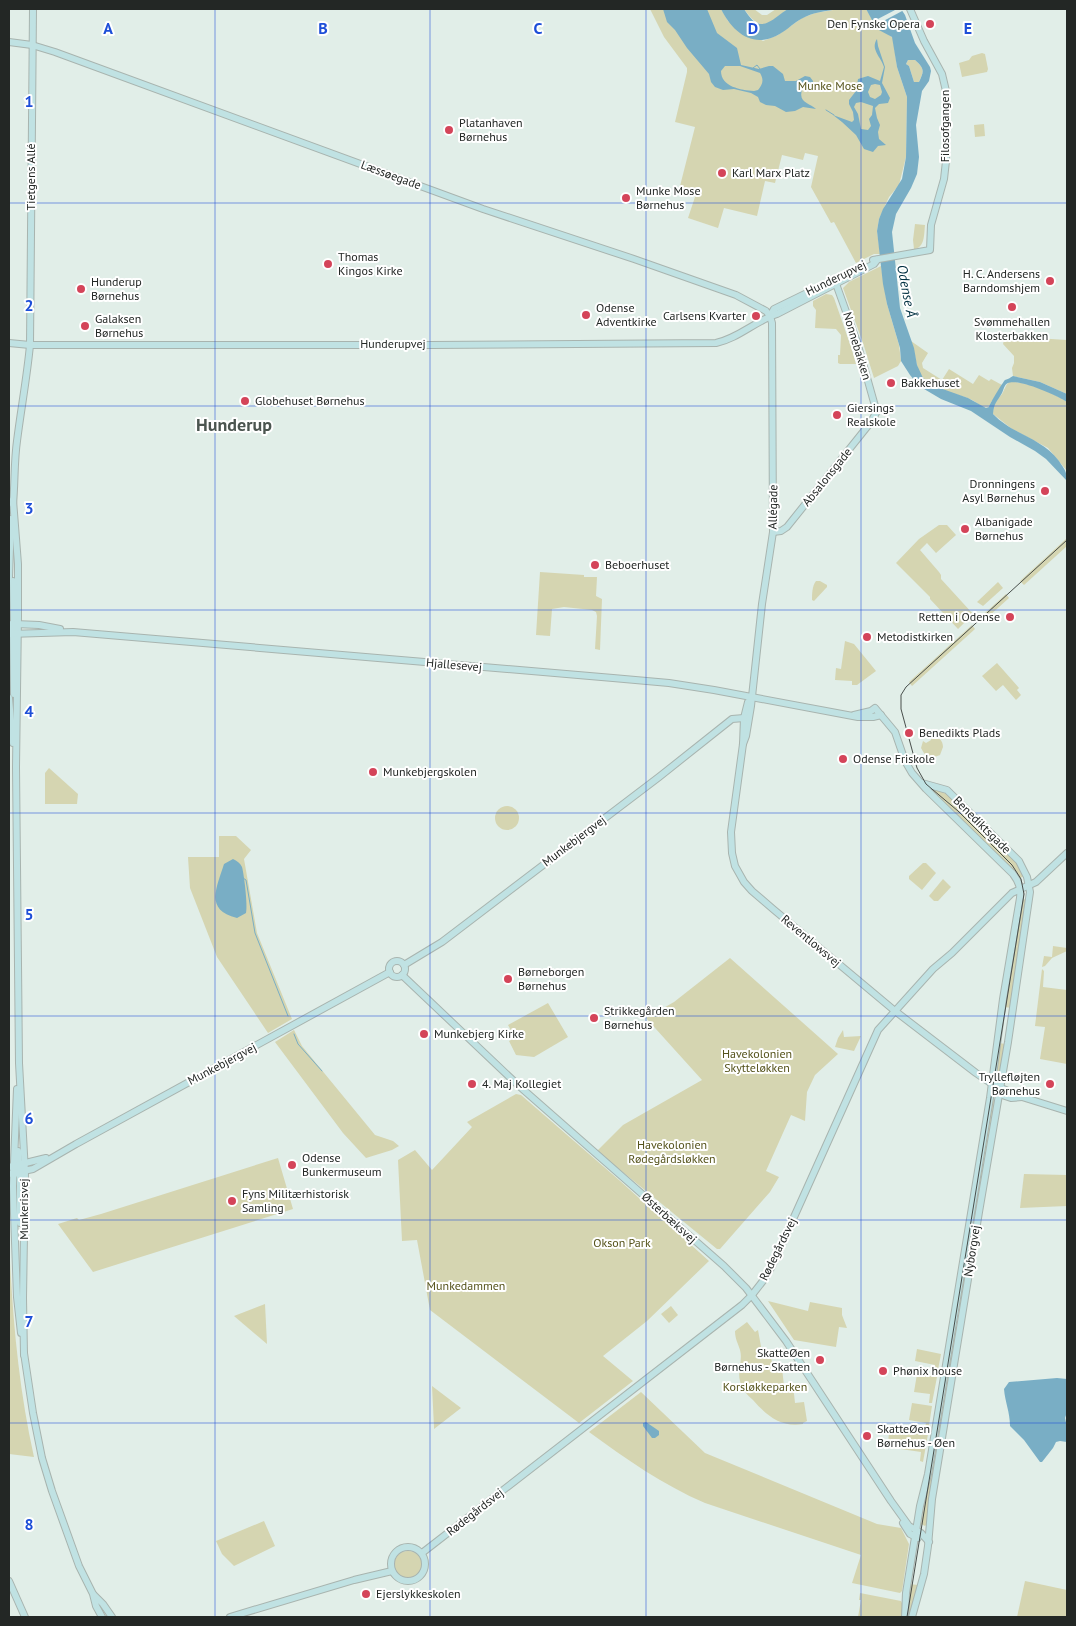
<svg xmlns="http://www.w3.org/2000/svg" width="1076" height="1626" viewBox="0 0 1076 1626" font-family="'PT Sans',sans-serif">
	<rect width="100%" height="100%" fill="#e1eee8"/>
	<g fill="#d5d5b1">
		<polygon points="650,9 721,9 728,21 763,41 778,35 802,18 815,13 839,9 866,9 876,25 893,38 897,67 907,97 906,157 899,185 889,197 879,219 877,231 880,254 874,254 856,263 834,222 831,223 811,187 818,156 805,153 803,160 782,155 775,183 765,181 757,216 724,208 718,228 688,218 696,194 679,190 695,127 675,122 687,72 687,68 664,37"/>
		<path d="M744,9h10l8,6h5l9,-6h12c-20,15 -26,25 -44,0z"/>
		<polygon points="982,53 985,54 988,69 987,72 962,77 959,63 969,60 972,56"/>
		<path d="M908,60h7c10,9 9,11 4,22h-5l-5,-16 -3,-2z"/>
		<polygon points="984,124 985,136 975,137 974,125"/>
		<path d="M915,224l10,1c-1,9 0,23 -11,24l-1,-9z"/>
		<polygon points="881,266 887,304 899,345 901,361 898,366 874,378 863,343 843,288 849,282"/>
		<polygon points="826,294 832,295 834,298 851,347 856,364 840,364 838,363 838,355 840,355 841,335 836,329 815,328 816,310 813,306 813,301"/>
		<polygon points="1005,336 1067,340 1067,394 1040,382 1013,376 1012,368 1014,363 1014,356 1003,344"/>
		<path d="M911,341l17,12 -6,10 1,5 19,12 7,-11 24,15 6,-9 10,6 2,-2 11,6c-3,8 -10,13 -13,22 -6,2 -11,-4 -17,-7 -14,-7 -38,-8 -49,-22 -8,-10 -7,-25 -12,-37z"/>
		<path d="M1009,382c19,-1 43,10 58,20v69l-19,-23 -36,-19 -19,-15c1,-13 2,-11 9,-20 3,-5 3,-8 7,-12z"/>
		<polygon points="939,525 947,525 956,535 936,553 927,543 920,550 939,572 941,575 941,579 973,614 958,629 930,599 930,597 896,563 919,539"/>
		<polygon points="1067,538 1067,546 1024,585 1020,581"/>
		<polygon points="540,572 584,575 584,577 597,577 596,596 602,599 600,650 595,649 597,616 596,612 592,610 564,607 552,609 550,636 536,635"/>
		<path d="M816,581h4l7,4v2l-13,14 -2,-1c0,-6 0,-14 4,-19z"/>
		<polygon points="998,582 1003,588 983,606 977,602"/>
		<polygon points="1006,594 1009,598 988,617 985,613"/>
		<polygon points="972,625 975,629 912,686 909,682"/>
		<polygon points="845,641 854,644 876,671 857,685 852,685 852,681 835,680 836,668 841,669"/>
		<polygon points="997,663 1019,688 1017,690 1021,695 1016,700 1003,685 996,691 982,676"/>
		<path d="M931,736c7,0 12,4 12,11l-3,8 -8,3 -7,-3 -4,-7 2,-7 3,2 5,-3z"/>
		<polygon points="49,768 78,794 77,804 45,804 45,773"/>
		<polygon points="930,789 945,792 1017,862 1024,876 1020,878"/>
		<circle cx="507" cy="818" r="12"/>
		<polygon points="219,836 236,836 251,850 244,859 257,933 292,1019 268,1033 217,957 190,888 188,857 219,857"/>
		<polygon points="923,863 926,863 936,873 922,890 909,879 909,876"/>
		<polygon points="943,879 951,887 938,901 934,901 929,896"/>
		<polygon points="1022,899 1028,900 1012,1008 1004,1007"/>
		<polygon points="1053,946 1067,948 1067,951 1052,958 1045,966 1042,967 1044,956 1052,957"/>
		<polygon points="730,958 838,1054 815,1075 807,1092 805,1121 791,1115 766,1171 779,1177 770,1192 720,1249 717,1249 597,1151 623,1125 702,1080 646,1018 674,1002"/>
		<polygon points="1042,969 1044,971 1043,987 1067,990 1067,1064 1040,1059 1045,1027 1035,1026"/>
		<polygon points="548,1003 568,1037 534,1057 516,1055 509,1041 515,1038 508,1025"/>
		<polygon points="294,1030 302,1046 375,1135 393,1141 399,1146 392,1150 366,1158 343,1133 275,1042"/>
		<polygon points="843,1030 844,1037 861,1036 854,1051 835,1047 838,1038"/>
		<polygon points="998,1043 1006,1044 1000,1074 995,1072"/>
		<polygon points="516,1094 521,1095 619,1180 709,1261 647,1321 603,1356 633,1381 579,1423 430,1310 417,1240 402,1241 398,1160 415,1150 432,1170 472,1127 467,1122"/>
		<polygon points="991,1099 996,1102 962,1308 957,1307"/>
		<polygon points="278,1158 293,1209 93,1272 58,1224 77,1218 79,1220 101,1214"/>
		<polygon points="1024,1174 1067,1175 1067,1206 1020,1208"/>
		<path d="M9,1239c3,73 9,146 25,218l-25,-3z"/>
		<polygon points="768,1301 808,1311 810,1302 842,1308 842,1315 847,1328 839,1327 836,1347 794,1340"/>
		<polygon points="265,1304 267,1344 234,1316"/>
		<polygon points="671,1306 678,1315 669,1323 661,1314"/>
		<path d="M747,1322l8,10 3,-2 4,22 8,-1 3,18 9,-1 2,18 9,-1 2,18 9,-1 3,19 -4,2v1c-22,4 -37,-9 -50,-24 -6,-5 -11,-11 -13,-19 -3,-10 3,-21 0,-31 -2,-7 -5,-11 -5,-19z"/>
		<polygon points="954,1327 959,1328 927,1524 925,1526 921,1524"/>
		<polygon points="917,1349 941,1354 937,1375 933,1374 935,1365 915,1361"/>
		<polygon points="917,1374 937,1377 932,1403 929,1403 930,1394 914,1392"/>
		<polygon points="432,1386 461,1408 434,1429 434,1427"/>
		<path d="M641,1392l64,61 172,71 24,4 8,16 -7,47 -2,2 -48,-10 9,-28 -156,-52c-42,-18 -79,-44 -116,-71z"/>
		<polygon points="912,1403 932,1406 928,1432 924,1432 926,1423 909,1420"/>
		<polygon points="890,1428 928,1434 923,1462 920,1461 921,1452 887,1447"/>
		<polygon points="264,1521 275,1546 234,1566 222,1554 216,1541"/>
		<circle cx="408" cy="1565" r="14"/>
		<polygon points="1025,1581 1067,1590 1067,1617 1017,1617"/>
		<polygon points="909,1584 918,1585 911,1617 906,1617"/>
		<polygon points="860,1593 901,1601 903,1605 901,1617 858,1617 861,1600 859,1600"/>
	</g>
	<g fill="#79aec5" fill-rule="evenodd">
		<path d="M663,9h44l10,24 20,15 4,17 18,4 10,-3h4l10,8 2,7h11l9,-5 5,1 3,4v4l-11,5c-4,13 8,13 14,19l-13,-2 -8,4 -9,1 -11,-6 -9,-1 -6,-3 -2,-5 -7,-4 -17,-4 -11,1 -8,-3 -4,-5 -2,-8 -22,-26 -12,-18 -8,-8zM725,66h15l20,7c4,7 3,11 -2,17l-4,1c-13,-1 -33,-4 -33,-20z"/>
		<path d="M721,9h23c11,17 17,20 34,7 3,-2 6,-5 10,-7 6,-2 41,0 51,0 -13,2 -26,3 -38,10 -9,5 -16,13 -25,17 -25,12 -44,-5 -55,-27z"/>
		<path d="M866,9h35l4,6 10,28 15,24 1,4 -2,10 -7,10 -6,34 3,32 -2,17 -6,14 -15,26 -4,18 8,76 14,40 3,17 6,13 14,9 31,11 18,10 3,-1c1,-4 14,-25 16,-27 3,-1 5,-2 8,-4l27,6 27,12v8c-9,-6 -49,-24 -59,-19 -4,2 -4,6 -6,10 -5,9 -8,9 -9,21 20,21 48,23 66,47 5,8 8,10 8,20l-21,-22 -11,-8 -25,-14 -39,-26 -30,-12 -22,-13 -9,-11 -9,-14 -1,-13 -13,-44 -4,-20 -6,-53 2,-12 4,-10 19,-30 4,-22 1,-60 -10,-30 -5,-30 -15,-8zM908,60h7c10,9 9,11 4,22h-5l-5,-16 -3,-2z"/>
		<path d="M877,39l1,7 7,21 -3,16 8,15 -2,5 -9,1 -4,4 2,10 3,7 -2,7 1,7 7,6 -8,1 -5,6 -9,-3 -8,-14 -14,-13 -9,-7 19,7 2,-2 -1,-8 -4,-8v-4l7,-9 2,-12 10,-3 12,5 4,-14c-3,-10 -14,-18 -7,-28zM875,84l5,1 2,7 -1,3 -6,4 -5,-2 -2,-5 3,-7zM861,102l12,4 -1,9 -3,4 2,7 -3,4 -7,-1 -3,-15 -4,-7 2,-4z"/>
		<path d="M233,859c4,2 7,4 9,8 2,7 6,39 4,46l-9,5c-33,-8 -20,-31 -13,-54z"/>
		<path d="M1057,1378l10,1v33l-2,6 2,9v15l-7,-1 -4,1 -3,6 -11,14h-2l-16,-22 -14,-14c0,-14 -5,-24 -6,-37l5,-7z"/>
		<polygon points="646,1422 659,1431 659,1435 655,1438 652,1438 643,1426 643,1423"/>
	</g>
	<polygon fill="#e1eee8" points="897,9 904,10 876,25 874,21"/>
	<g fill="none" stroke-linecap="round" stroke-linejoin="round">
		<g stroke="#79aec5" stroke-width="1">
			<polyline points="753,68 757,65 760,69"/>
			<polyline points="826,110 834,115"/>
			<polyline points="243,878 246,880 255,933 288,1016"/>
			<polyline points="294,1034 298,1044 322,1071"/>
		</g>
		<defs>
			<g id="secondary">
				<polyline points="9,42 32,45 55,52 483,209 634,259 736,295 766,311 770,316 772,323 773,532 762,604 751,706 746,736 743,744"/>
				<polyline points="873,260 930,250 931,225 944,179 946,161 946,91 942,74 924,41 910,9"/>
				<polyline points="770,316 774,309 813,290"/>
				<path d="M9,343l21,2h400l286,-2c23,-5 39,-22 61,-29l97,-50 3,-4"/>
				<polyline points="13,500 18,564 18,616 16,767 19,1063 25,1172 23,1298 24,1355"/>
				<path d="M13,504c2,-21 1,-42 4,-63 4,-32 10,-64 13,-96l3,-336"/>
				<polyline points="773,532 781,531 787,527 871,422 876,413 875,406 857,342 835,281"/>
				<polyline points="9,578 11,519"/>
				<polyline points="13,581 14,629"/>
				<polyline points="9,624 13,630 14,694"/>
				<polyline points="15,624 39,625 60,629"/>
				<polyline points="9,634 73,632 613,678 669,683 714,690 858,717 873,717 881,715"/>
				<polyline points="9,698 13,743"/>
				<polyline points="748,702 744,718 743,744 731,832 732,853 735,866 744,882 752,891 773,909 895,1011 976,1073 992,1084 1022,1097 1067,1111"/>
				<path d="M854,715l17,-4 4,-3 20,24 10,29 7,12 14,16 87,85c6,8 8,14 7,24l-17,101 -13,99 -62,376 -8,32 -14,87 -1,24"/>
				<circle cx="397" cy="969" r="8"/>
				<polyline points="404,965 442,942 659,777 732,719 744,718"/>
				<polyline points="402,975 518,1085 724,1266 746,1288 786,1341 891,1501 909,1526 921,1533 929,1542"/>
				<polyline points="17,1089 13,1186 17,1297 21,1333"/>
				<polyline points="999,1094 1011,1098 1022,1097"/>
				<polyline points="18,1151 19,1165 23,1171"/>
				<polyline points="9,1167 46,1158"/>
				<polyline points="16,1169 20,1177 20,1223"/>
				<polyline points="9,1174 33,1169 76,1144 390,972"/>
				<polyline points="24,1353 33,1413 42,1458 52,1491 79,1566 93,1594 96,1606 102,1617"/>
				<polyline points="903,1523 910,1534 918,1538"/>
				<circle cx="408" cy="1564" r="17"/>
				<polyline points="422,1553 742,1305 752,1295 766,1277 772,1266 878,1030 933,969 952,953 1012,893 1036,882 1067,853"/>
				<polyline points="9,1581 25,1617"/>
				<polyline points="94,1595 103,1604 112,1617"/>
				<polyline points="230,1617 354,1580 392,1571"/>
				<polyline points="912,1617 924,1574 928,1546 932,1499 979,1212 1008,1042 1030,892 1027,877 1019,861 947,790 922,783"/>
			</g>
		</defs>
		<use href="#secondary" stroke="#a8b4af" stroke-width="8"/>
		<use href="#secondary" stroke="#c0e2e3" stroke-width="6"/>
		<polyline stroke="#484e4b" stroke-width="1" points="907,1617 1024,894 1021,879 1012,865 958,811 926,784 917,768 901,709 901,695 906,687 1067,540"/>
	</g>
	<path fill="none" stroke="#1d4ed8" stroke-width="1" stroke-opacity="0.55" d="M215,9v1608M430,9v1608M646,9v1608M861,9v1608M9,203h1058M9,406h1058M9,610h1058M9,813h1058M9,1016h1058M9,1220h1058M9,1423h1058"/>
	<g fill="#d44459" stroke="#fff" stroke-width="2">
		<circle cx="930" cy="24" r="5"/>
		<circle cx="449" cy="130" r="5"/>
		<circle cx="722" cy="173" r="5"/>
		<circle cx="626" cy="198" r="5"/>
		<circle cx="328" cy="264" r="5"/>
		<circle cx="1050" cy="281" r="5"/>
		<circle cx="81" cy="289" r="5"/>
		<circle cx="1012" cy="307" r="5"/>
		<circle cx="586" cy="315" r="5"/>
		<circle cx="756" cy="316" r="5"/>
		<circle cx="85" cy="326" r="5"/>
		<circle cx="891" cy="383" r="5"/>
		<circle cx="245" cy="401" r="5"/>
		<circle cx="837" cy="415" r="5"/>
		<circle cx="1045" cy="491" r="5"/>
		<circle cx="965" cy="529" r="5"/>
		<circle cx="595" cy="565" r="5"/>
		<circle cx="1010" cy="617" r="5"/>
		<circle cx="867" cy="637" r="5"/>
		<circle cx="909" cy="733" r="5"/>
		<circle cx="843" cy="759" r="5"/>
		<circle cx="373" cy="772" r="5"/>
		<circle cx="508" cy="979" r="5"/>
		<circle cx="594" cy="1018" r="5"/>
		<circle cx="424" cy="1034" r="5"/>
		<circle cx="472" cy="1084" r="5"/>
		<circle cx="1050" cy="1084" r="5"/>
		<circle cx="292" cy="1165" r="5"/>
		<circle cx="232" cy="1201" r="5"/>
		<circle cx="820" cy="1360" r="5"/>
		<circle cx="883" cy="1371" r="5"/>
		<circle cx="867" cy="1436" r="5"/>
		<circle cx="366" cy="1594" r="5"/>
	</g>
	<g text-anchor="middle" stroke-width="4" stroke-linejoin="round" paint-order="stroke">
		<g font-size="12" fill="#232725" stroke="#fff" text-anchor="start">
			<text x="920" y="28" text-anchor="end">Den Fynske Opera</text>
			<text x="459" y="127">Platanhaven<tspan x="459" dy="14">Børnehus</tspan></text>
			<text x="732" y="177">Karl Marx Platz</text>
			<text x="636" y="195">Munke Mose<tspan x="636" dy="14">Børnehus</tspan></text>
			<text x="338" y="261">Thomas<tspan x="338" dy="14">Kingos Kirke</tspan></text>
			<text x="1040" y="278" text-anchor="end">H. C. Andersens<tspan x="1040" dy="14">Barndomshjem</tspan></text>
			<text x="91" y="286">Hunderup<tspan x="91" dy="14">Børnehus</tspan></text>
			<text x="596" y="312">Odense<tspan x="596" dy="14">Adventkirke</tspan></text>
			<text x="746" y="320" text-anchor="end">Carlsens Kvarter</text>
			<text x="95" y="323">Galaksen<tspan x="95" dy="14">Børnehus</tspan></text>
			<text x="1012" y="326" text-anchor="middle">Svømmehallen<tspan x="1012" dy="14">Klosterbakken</tspan></text>
			<text x="901" y="387">Bakkehuset</text>
			<text x="255" y="405">Globehuset Børnehus</text>
			<text x="847" y="412">Giersings<tspan x="847" dy="14">Realskole</tspan></text>
			<text x="1035" y="488" text-anchor="end">Dronningens<tspan x="1035" dy="14">Asyl Børnehus</tspan></text>
			<text x="975" y="526">Albanigade<tspan x="975" dy="14">Børnehus</tspan></text>
			<text x="605" y="569">Beboerhuset</text>
			<text x="1000" y="621" text-anchor="end">Retten i Odense</text>
			<text x="877" y="641">Metodistkirken</text>
			<text x="919" y="737">Benedikts Plads</text>
			<text x="853" y="763">Odense Friskole</text>
			<text x="383" y="776">Munkebjergskolen</text>
			<text x="518" y="976">Børneborgen<tspan x="518" dy="14">Børnehus</tspan></text>
			<text x="604" y="1015">Strikkegården<tspan x="604" dy="14">Børnehus</tspan></text>
			<text x="434" y="1038">Munkebjerg Kirke</text>
			<text x="1040" y="1081" text-anchor="end">Tryllefløjten<tspan x="1040" dy="14">Børnehus</tspan></text>
			<text x="482" y="1088">4. Maj Kollegiet</text>
			<text x="302" y="1162">Odense<tspan x="302" dy="14">Bunkermuseum</tspan></text>
			<text x="242" y="1198">Fyns Militærhistorisk<tspan x="242" dy="14">Samling</tspan></text>
			<text x="810" y="1357" text-anchor="end">SkatteØen<tspan x="810" dy="14">Børnehus - Skatten</tspan></text>
			<text x="893" y="1375">Phønix house</text>
			<text x="877" y="1433">SkatteØen<tspan x="877" dy="14">Børnehus - Øen</tspan></text>
			<text x="376" y="1598">Ejerslykkeskolen</text>
		</g>
		<g font-size="12" fill="#55531b" stroke="#fff">
			<text x="830" y="90">Munke Mose</text>
			<text x="757" y="1058">Havekolonien<tspan x="757" dy="14">Skytteløkken</tspan></text>
			<text x="672" y="1149">Havekolonien<tspan x="672" dy="14">Rødegårdsløkken</tspan></text>
			<text x="622" y="1247">Okson Park</text>
			<text x="466" y="1290">Munkedammen</text>
			<text x="765" y="1391">Korsløkkeparken</text>
		</g>
		<g font-size="12" fill="#232725" stroke="#fff">
			<text transform="translate(945 126) rotate(-90)" y="4">Filosofgangen</text>
			<text transform="translate(391 175) rotate(20)" y="4">Læssøegade</text>
			<text transform="translate(31 177) rotate(-90)" y="4">Tietgens Allé</text>
			<text transform="translate(836 278) rotate(-26)" y="4">Hunderupvej</text>
			<text x="393" y="348">Hunderupvej</text>
			<text transform="translate(857 346) rotate(73)" y="4">Nonnebakken</text>
			<text transform="translate(827 477) rotate(-51)" y="4">Absalonsgade</text>
			<text transform="translate(773 507) rotate(-89)" y="4">Allégade</text>
			<text transform="translate(454 665) rotate(5)" y="4">Hjallesevej</text>
			<text transform="translate(982 825) rotate(45)" y="4">Benediktsgade</text>
			<text transform="translate(574 841) rotate(-37)" y="4">Munkebjergvej</text>
			<text transform="translate(811 941) rotate(40)" y="4">Reventlowsvej</text>
			<text transform="translate(222 1064) rotate(-28)" y="4">Munkebjergvej</text>
			<text transform="translate(24 1209) rotate(-90)" y="4">Munkerisvej</text>
			<text transform="translate(669 1218) rotate(42)" y="4">Østerbæksvej</text>
			<text transform="translate(778 1249) rotate(-64)" y="4">Rødegårdsvej</text>
			<text transform="translate(972 1251) rotate(-81)" y="4">Nyborgvej</text>
			<text transform="translate(475 1512) rotate(-38)" y="4">Rødegårdsvej</text>
		</g>
		<g font-size="14" font-style="italic" fill="#003041" stroke="#fff">
			<text transform="translate(907 291) rotate(79)" y="5">Odense Å</text>
		</g>
		<g font-size="18" font-weight="bold" fill="#4b5550" stroke="#fff">
			<text x="234" y="431">Hunderup</text>
		</g>
	</g>
	<g font-size="16" text-anchor="middle" font-weight="bold" fill="#1d4ed8" stroke="#fff" stroke-width="4" stroke-linejoin="round" paint-order="stroke">
		<text x="108" y="34">A</text>
		<text x="323" y="34">B</text>
		<text x="538" y="34">C</text>
		<text x="753" y="34">D</text>
		<text x="968" y="34">E</text>
		<text x="29" y="107">1</text>
		<text x="29" y="311">2</text>
		<text x="29" y="514">3</text>
		<text x="29" y="717">4</text>
		<text x="29" y="920">5</text>
		<text x="29" y="1124">6</text>
		<text x="29" y="1327">7</text>
		<text x="29" y="1530">8</text>
	</g>
	<rect width="1076" height="1626" fill="none" stroke="#232725" stroke-width="20"/>
</svg>
